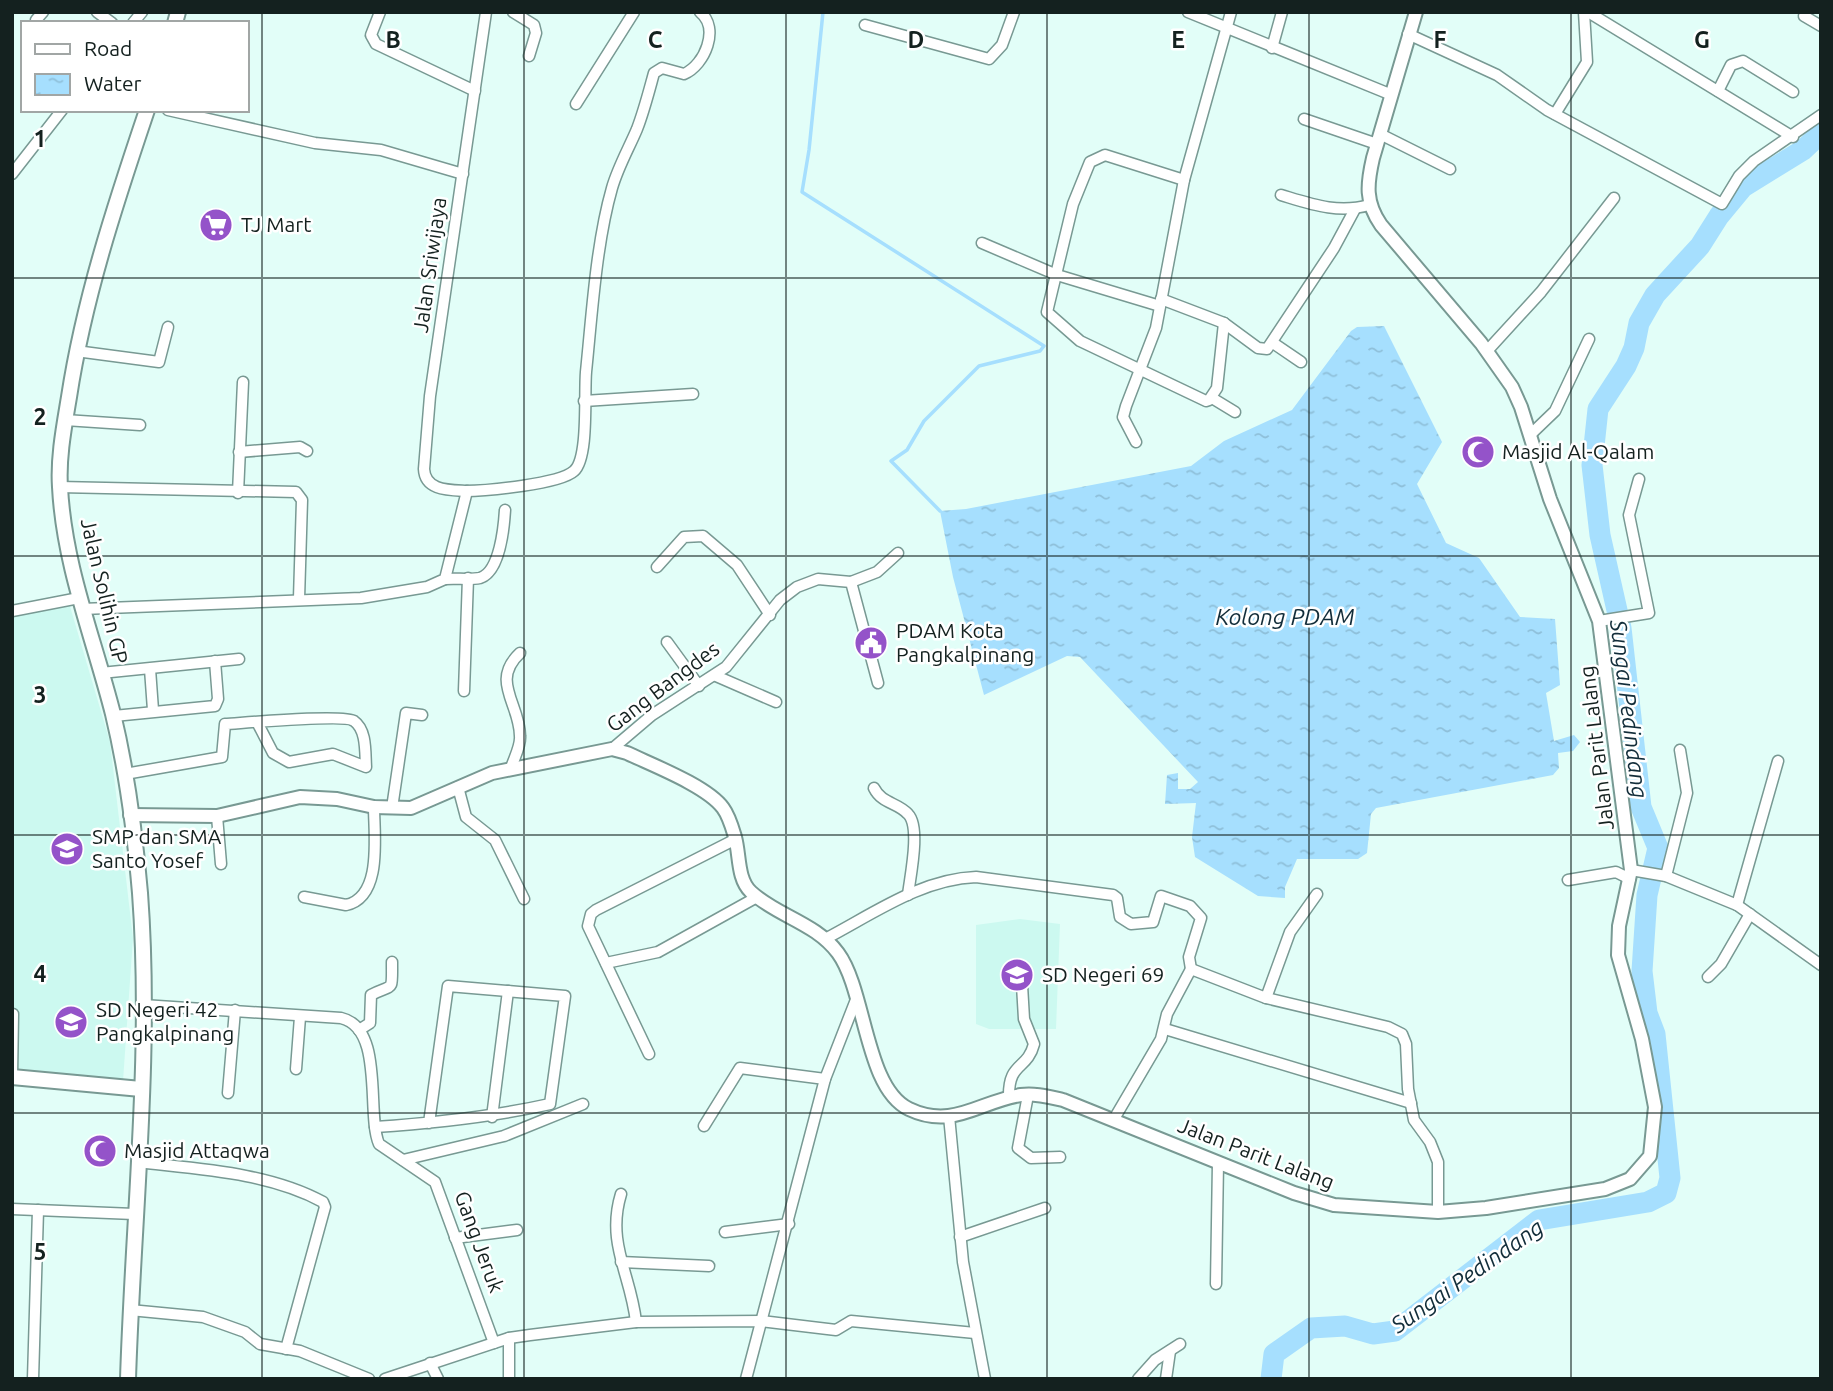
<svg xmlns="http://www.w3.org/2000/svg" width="1833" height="1391" viewBox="0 0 1833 1391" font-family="Ubuntu,sans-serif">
	<defs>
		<pattern id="water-ripples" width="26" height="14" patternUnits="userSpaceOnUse" patternTransform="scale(1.75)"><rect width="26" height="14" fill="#a6dffe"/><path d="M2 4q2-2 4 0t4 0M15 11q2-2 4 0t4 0" fill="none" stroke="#8ebfd9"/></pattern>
	</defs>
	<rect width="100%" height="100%" fill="#e2fef8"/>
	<g fill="#ccf9f0">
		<polygon points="69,603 110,742 133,938 123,1081 12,1073 12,612"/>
		<polygon points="1020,919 1060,924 1056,1029 989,1029 976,1024 976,925"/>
	</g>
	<polygon fill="url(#water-ripples)" points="1384,326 1442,442 1417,484 1446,543 1479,558 1520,617 1555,619 1560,685 1546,693 1554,741 1574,735 1580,742 1573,751 1558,753 1559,768 1553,775 1376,808 1371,814 1367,853 1358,859 1297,859 1285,887 1285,898 1258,896 1195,857 1192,837 1196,803 1165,804 1167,775 1178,773 1178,789 1190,789 1198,782 1080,657 1067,656 984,695 953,577 940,511 966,509 1191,466 1224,441 1292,410 1351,331 1357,327"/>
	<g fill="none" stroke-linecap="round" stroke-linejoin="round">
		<polyline stroke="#a6dffe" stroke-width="3.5" points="823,12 809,150 802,192 1044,346 1040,351 979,366 924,421 907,450 891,461 940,511"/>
		<polyline stroke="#a6dffe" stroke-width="21" points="1271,1379 1274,1354 1311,1328 1345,1326 1373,1334 1395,1331 1539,1220 1648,1202 1666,1193 1670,1178 1655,1034 1647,1013 1642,971 1647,895 1658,848 1641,807 1621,628 1600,535 1592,465 1598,409 1626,366 1634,348 1639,323 1655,295 1700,246 1719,216 1743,187 1803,150 1821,133"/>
		<defs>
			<g id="minor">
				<polyline points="97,12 112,23"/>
				<polyline points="380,12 371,35 376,44 475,91"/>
				<path d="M486,12l-56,384 -6,73c1,21 23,21 41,22 21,0 95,-7 109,-20 15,-13 10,-77 12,-99 6,-58 10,-128 26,-184 6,-21 17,-40 25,-59 7,-18 12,-38 17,-56l8,-5 22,6c21,-9 36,-46 16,-62"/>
				<polyline points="513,12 534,25 536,33 529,56"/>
				<polyline points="1188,12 1392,95"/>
				<polyline points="1588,12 1793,137"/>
				<polyline points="1804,16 1821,26"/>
				<polyline points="36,20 43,12"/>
				<polyline points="133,23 142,12"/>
				<polyline points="865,25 989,59 1002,45 1014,12"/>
				<polyline points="1408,34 1497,75 1547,110 1722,204 1739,176 1754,161 1821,115"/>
				<polyline points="1272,48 1282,12"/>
				<polyline points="1718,91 1731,65 1743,61 1793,92"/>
				<polyline points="576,104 634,12"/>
				<polyline points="168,110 315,143 381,150 463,174"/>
				<polyline points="1555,114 1587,62 1584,12"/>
				<polyline points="1304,119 1377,144"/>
				<polyline points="1380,134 1450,169"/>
				<polyline points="12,174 62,110"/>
				<polyline points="1184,180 1105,155 1090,162 1073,204 1047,312 1080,341 1206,401 1209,400 1217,388 1224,323"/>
				<path d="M1281,195c30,9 57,19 88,10"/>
				<polyline points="982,243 1057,275 1160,306"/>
				<polyline points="1161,299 1224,323 1258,348 1267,349 1334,248 1355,209"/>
				<polyline points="1273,343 1301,362"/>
				<polyline points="76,351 159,362 168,327"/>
				<polyline points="1487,351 1541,292 1614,198"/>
				<polyline points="1212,398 1235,412"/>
				<polyline points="584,401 693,394"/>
				<polyline points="65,420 140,425"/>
				<polyline points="1530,435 1555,411 1589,339"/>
				<polyline points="1136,442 1123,417 1126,406 1156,328 1184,180 1231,12"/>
				<polyline points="239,452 300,447 307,451"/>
				<polyline points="59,487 296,492 302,500 299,599"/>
				<polyline points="238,493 243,382"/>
				<polyline points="657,567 684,537 703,536 737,565 770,615"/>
				<path d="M445,579c11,-1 25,1 35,-1 20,-6 24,-52 25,-68"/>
				<polyline points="851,582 877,572 898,553"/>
				<polyline points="82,609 361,598 427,587 445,579 467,491"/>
				<polyline points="12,611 79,598"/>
				<polyline points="1599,621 1649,613 1629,515 1639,479"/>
				<polyline points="667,642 699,686"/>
				<polyline points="150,669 153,710"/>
				<polyline points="101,673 239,659"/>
				<polyline points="716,676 776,702"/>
				<polyline points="464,691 468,578"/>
				<polyline points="114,716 215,706 218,699 215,661"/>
				<polyline points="612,749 652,715 726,667 780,600 797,587 818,579 851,582 878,683"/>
				<path d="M511,768c3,-10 10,-22 9,-32 0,-32 -30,-55 0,-83"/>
				<path d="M125,774l97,-17 3,-33c18,-1 120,-10 129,-3 13,9 11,32 12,46l-33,-13 -44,8 -16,-9 -16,-31"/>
				<polyline points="458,787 466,817 495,840 524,899"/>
				<path d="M874,788c8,16 23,14 34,26 13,13 2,63 0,81"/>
				<polyline points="392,808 406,713 422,715"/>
				<polyline points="217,816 221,864"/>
				<polyline points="1631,870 1666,876 1737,905 1821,965"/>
				<polyline points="1666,876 1687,793 1680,750"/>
				<polyline points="1568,880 1616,872 1630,879"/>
				<path d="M304,897l42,8c37,-8 28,-70 28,-98"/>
				<polyline points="1737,905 1778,761"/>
				<path d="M825,939c48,-25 96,-60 151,-62l137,18 4,3 3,19 11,7 22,-2 8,-26 29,10 11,12 -12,39 2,12"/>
				<polyline points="606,963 658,952 757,897"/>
				<polyline points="1708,977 1721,964 1750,914"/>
				<polyline points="1266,998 1290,932 1317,894"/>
				<path d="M143,1005l198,13c44,10 25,96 38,126l56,38 59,161"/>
				<polyline points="1165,1029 1411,1103"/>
				<path d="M359,1030l11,-7 1,-28c23,-12 21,-1 21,-33"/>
				<polyline points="649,1054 588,926 591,914 596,910 736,839"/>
				<polyline points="296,1069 300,1017"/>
				<polyline points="12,1077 13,1014"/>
				<polyline points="228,1093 235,1010"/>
				<polyline points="1028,1095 1018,1148 1031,1158 1060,1157"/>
				<path d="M1009,1098c-1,-37 18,-27 25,-54l-10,-25 -2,-34"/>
				<polyline points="949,1116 963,1262 985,1379"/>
				<polyline points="492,1117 508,991"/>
				<polyline points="1114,1119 1161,1039 1167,1014 1191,969 1266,998 1388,1027 1402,1034 1406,1044 1408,1089 1414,1120 1430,1142 1438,1162 1438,1212"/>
				<polyline points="704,1126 740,1068 825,1079"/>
				<path d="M375,1127c59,-4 117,-10 175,-23l15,-108 -117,-10 -19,137"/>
				<polyline points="403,1160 504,1136 583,1104"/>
				<path d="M137,1162c60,7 131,10 186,40l2,5 -39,142"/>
				<path d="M621,1194c-15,49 10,81 15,128"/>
				<polyline points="12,1209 134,1214"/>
				<polyline points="725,1232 789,1224"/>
				<polyline points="960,1237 1045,1208"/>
				<polyline points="455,1238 517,1230"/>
				<polyline points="621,1262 709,1266"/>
				<polyline points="1216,1284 1218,1163"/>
				<polyline points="130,1310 203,1317 245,1332 260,1344 300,1351 369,1379"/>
				<polyline points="430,1363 438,1379"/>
				<polyline points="33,1379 38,1210"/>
				<polyline points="385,1379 509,1338 530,1335 636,1322 761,1321 836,1330 851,1321 975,1333"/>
				<polyline points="509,1379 509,1338"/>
				<polyline points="746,1379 825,1079 857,997"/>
				<polyline points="1138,1379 1155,1360 1180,1344"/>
				<polyline points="1166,1379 1170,1351"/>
			</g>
			<path id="tertiary" d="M130,815l87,1 83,-19 37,2 37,8 37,1 81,-35 120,-24 15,4c25,12 80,33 96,55 6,8 9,19 12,29 5,18 2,42 16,55 26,24 65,31 87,61 28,38 27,135 71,156 44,21 71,-8 112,-14 14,-2 28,2 42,5l231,93 40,12 104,7 48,-4 119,-19 25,-10 20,-23 5,-49 -13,-68 -24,-84 1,-29 12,-56 -32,-249 -49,-122 -29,-92 -9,-20 -31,-44 -100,-118c-16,-23 -14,-41 -8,-67l43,-146"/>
			<g id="secondary">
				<polyline points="175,23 178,12"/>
				<polyline points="12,1077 141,1089"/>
				<path d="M128,1379c5,-161 24,-325 12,-486 -5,-59 -13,-121 -27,-179 -19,-75 -49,-148 -53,-227 -2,-29 4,-60 9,-90 15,-98 46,-192 78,-287"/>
			</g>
		</defs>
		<use href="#minor" stroke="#789993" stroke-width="13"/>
		<use href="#tertiary" stroke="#789993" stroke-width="16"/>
		<use href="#secondary" stroke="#789993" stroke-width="18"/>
		<use href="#minor" stroke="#fff" stroke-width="10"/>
		<use href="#tertiary" stroke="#fff" stroke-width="12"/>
		<use href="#secondary" stroke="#fff" stroke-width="14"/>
	</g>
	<path fill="none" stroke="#14211f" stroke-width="2" stroke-opacity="0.55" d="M262,12v1367M524,12v1367M786,12v1367M1047,12v1367M1309,12v1367M1571,12v1367M12,278h1809M12,556h1809M12,835h1809M12,1113h1809"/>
	<defs>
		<symbol id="supermarket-disc" viewBox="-11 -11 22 22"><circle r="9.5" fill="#9453c9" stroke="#fff"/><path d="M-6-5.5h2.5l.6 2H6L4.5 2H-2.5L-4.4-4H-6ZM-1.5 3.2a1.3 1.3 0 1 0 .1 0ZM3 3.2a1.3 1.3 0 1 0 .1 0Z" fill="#fff"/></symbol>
		<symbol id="mosque-disc" viewBox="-11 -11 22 22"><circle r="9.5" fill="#9453c9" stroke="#fff"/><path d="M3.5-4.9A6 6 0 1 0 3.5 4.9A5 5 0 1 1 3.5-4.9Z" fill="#fff"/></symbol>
		<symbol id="civic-disc" viewBox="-11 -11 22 22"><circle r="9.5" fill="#9453c9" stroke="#fff"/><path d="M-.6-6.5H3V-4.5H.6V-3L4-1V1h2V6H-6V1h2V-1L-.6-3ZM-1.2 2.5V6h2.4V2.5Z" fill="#fff"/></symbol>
		<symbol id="school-disc" viewBox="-11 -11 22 22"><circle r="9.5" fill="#9453c9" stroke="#fff"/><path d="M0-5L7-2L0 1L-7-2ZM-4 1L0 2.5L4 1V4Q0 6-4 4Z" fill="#fff"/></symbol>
	</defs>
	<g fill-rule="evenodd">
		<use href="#supermarket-disc" x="197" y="206" width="38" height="38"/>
		<use href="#mosque-disc" x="1459" y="433" width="38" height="38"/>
		<use href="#civic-disc" x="852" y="624" width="38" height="38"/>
		<use href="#school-disc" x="48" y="830" width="38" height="38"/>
		<use href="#school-disc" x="998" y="956" width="38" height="38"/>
		<use href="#school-disc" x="52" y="1003" width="38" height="38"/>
		<use href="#mosque-disc" x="81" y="1132" width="38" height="38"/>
	</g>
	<g text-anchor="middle" stroke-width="5" stroke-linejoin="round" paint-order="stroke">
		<g font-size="21" fill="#14211f" stroke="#fff" text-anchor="start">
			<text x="241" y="232">TJ Mart</text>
			<text x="1502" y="459">Masjid Al-Qalam</text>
			<text x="896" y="638">PDAM Kota<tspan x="896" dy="24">Pangkalpinang</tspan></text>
			<text x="92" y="844">SMP dan SMA<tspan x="92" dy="24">Santo Yosef</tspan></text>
			<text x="1042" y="982">SD Negeri 69</text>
			<text x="96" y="1017">SD Negeri 42<tspan x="96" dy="24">Pangkalpinang</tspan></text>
			<text x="124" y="1158">Masjid Attaqwa</text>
		</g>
		<g font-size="21" fill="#14211f" stroke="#fff">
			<text transform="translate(430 265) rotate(-82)" y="7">Jalan Sriwijaya</text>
			<text transform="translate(104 591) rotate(77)" y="7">Jalan Solihin GP</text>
			<text transform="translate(663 687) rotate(-37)" y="7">Gang Bangdes</text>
			<text transform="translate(1597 748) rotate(-97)" y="7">Jalan Parit Lalang</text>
			<text transform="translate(1256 1154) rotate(21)" y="7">Jalan Parit Lalang</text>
			<text transform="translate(479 1242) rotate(70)" y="7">Gang Jeruk</text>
		</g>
		<g font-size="23" font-style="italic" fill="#122d3a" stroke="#fff">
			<text x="1285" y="625">Kolong PDAM</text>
			<text transform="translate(1629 709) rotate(83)" y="8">Sungai Pedindang</text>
			<text transform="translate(1467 1276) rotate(-35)" y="8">Sungai Pedindang</text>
		</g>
	</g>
	<g font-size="23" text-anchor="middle" font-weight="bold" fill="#14211f" stroke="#fff" stroke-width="5" stroke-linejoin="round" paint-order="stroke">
		<text x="393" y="48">B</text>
		<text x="655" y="48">C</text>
		<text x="916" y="48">D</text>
		<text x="1178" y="48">E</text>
		<text x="1440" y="48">F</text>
		<text x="1702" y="48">G</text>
		<text x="40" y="147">1</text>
		<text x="40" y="425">2</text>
		<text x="40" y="703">3</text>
		<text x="40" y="982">4</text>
		<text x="40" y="1260">5</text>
	</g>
	<rect width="1833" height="1391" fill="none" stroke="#14211f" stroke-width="28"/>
	<rect x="21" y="21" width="228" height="91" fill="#ffffff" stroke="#a1a6a5" stroke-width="2"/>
	<rect x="35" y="44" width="35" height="10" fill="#ffffff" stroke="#a1a6a5" stroke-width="2"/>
	<text x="84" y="56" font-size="21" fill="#14211f">Road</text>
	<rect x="35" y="74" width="35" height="21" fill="url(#water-ripples)" stroke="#a1a6a5" stroke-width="2"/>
	<text x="84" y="91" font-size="21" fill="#14211f">Water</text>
</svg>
